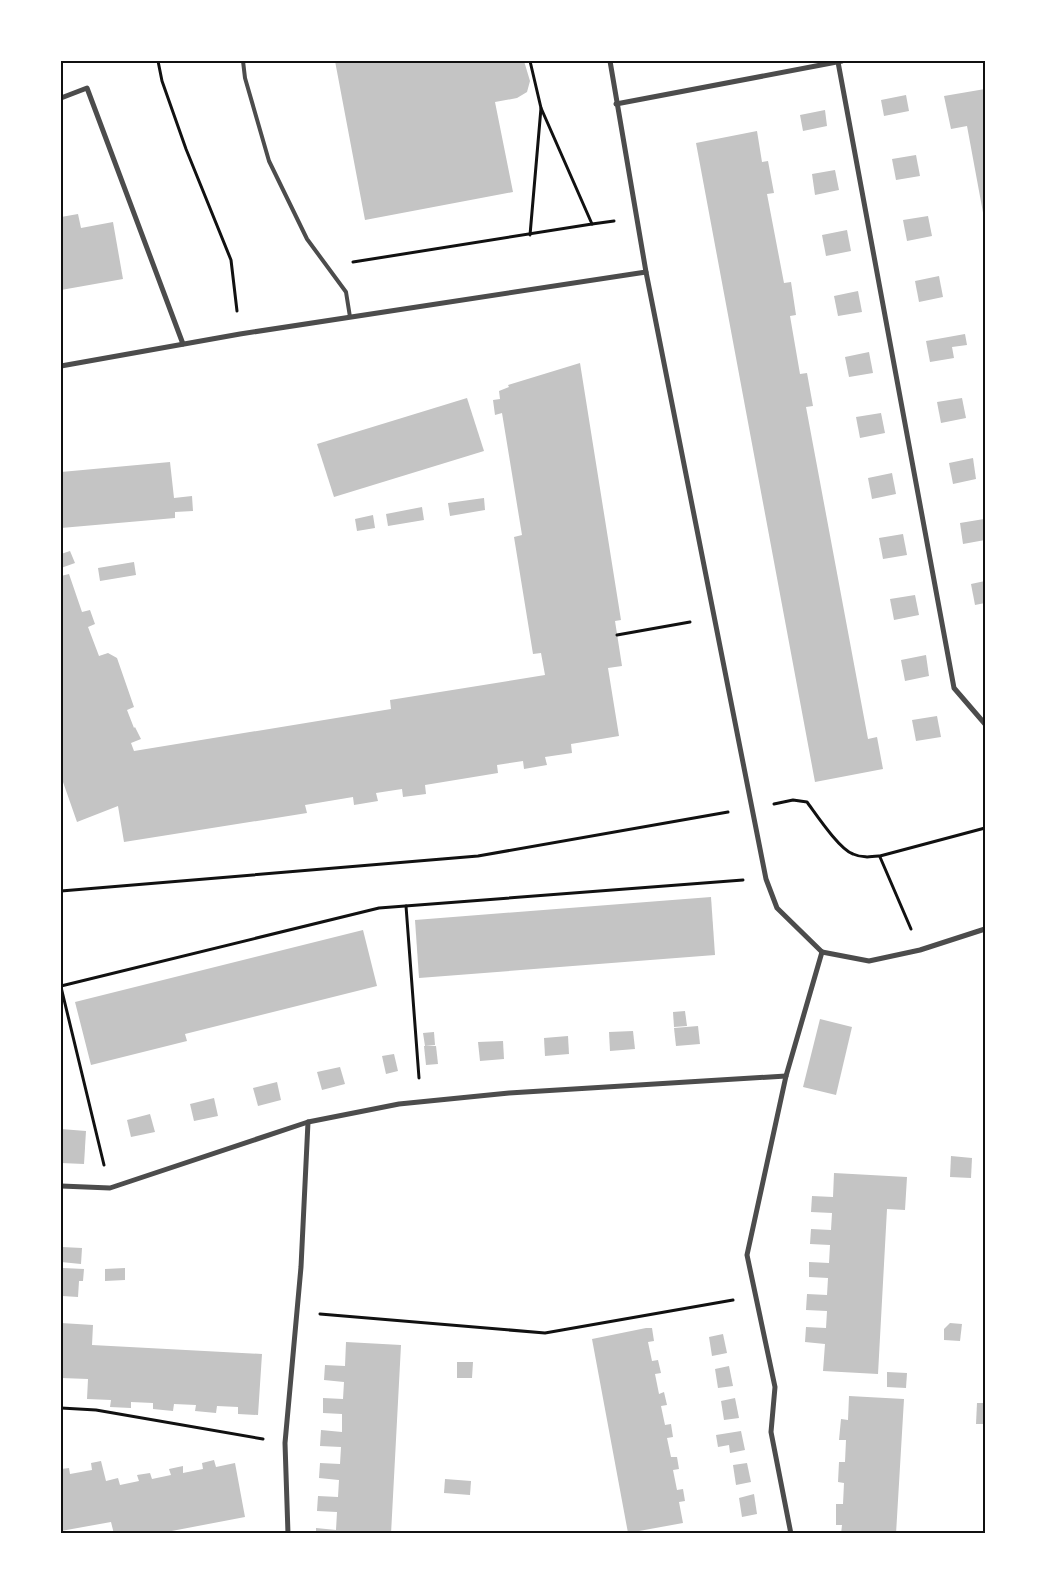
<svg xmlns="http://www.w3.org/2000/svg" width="1046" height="1595" viewBox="0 0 1046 1595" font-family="'Work Sans',sans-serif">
	<rect width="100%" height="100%" fill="#fff"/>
	<g fill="#c4c4c4">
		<polygon points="335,61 524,61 530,81 527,92 517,98 495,102 513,192 365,220"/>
		<polygon points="985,89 985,217 984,218 967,126 951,129 944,96"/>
		<polygon points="906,95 909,111 884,116 881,100"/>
		<polygon points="825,110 827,126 803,131 800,115"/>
		<polygon points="757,131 762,162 768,161 774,193 767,194 784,283 791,282 796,315 790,316 800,374 807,373 813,406 806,407 868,739 877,737 883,769 815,782 696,143"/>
		<polygon points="916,155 920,176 896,180 892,159"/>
		<polygon points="835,170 839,190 815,195 812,174"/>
		<polygon points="78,214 81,228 113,222 123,279 61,290 61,217"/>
		<polygon points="928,216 932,236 907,241 903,220"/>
		<polygon points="847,230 851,251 826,256 822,235"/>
		<polygon points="939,276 943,297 919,302 915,281"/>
		<polygon points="858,291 862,312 838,316 834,296"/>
		<polygon points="965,334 967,345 952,347 954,358 930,362 926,341"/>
		<polygon points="869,352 873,373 849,377 845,357"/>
		<polygon points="580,363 621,620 615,621 622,666 608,668 619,736 571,744 572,753 545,757 547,765 524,769 523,761 497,765 498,773 425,785 426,794 403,797 402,789 376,793 378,801 354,805 353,797 305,805 307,813 124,842 118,806 77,822 63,782 61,783 61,576 69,574 82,612 90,610 95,624 88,627 99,656 108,653 117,658 134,707 127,710 134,728 135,727 141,739 131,743 134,751 391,709 390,700 545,675 541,653 533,654 514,537 522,535 502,413 495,415 493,400 500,399 499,391 509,387 508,385"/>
		<polygon points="467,398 484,451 334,497 317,444"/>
		<polygon points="962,398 966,418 941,423 937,402"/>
		<polygon points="881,413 885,433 860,438 856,417"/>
		<polygon points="973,458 976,479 953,484 949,463"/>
		<polygon points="170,462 174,498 192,496 193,511 175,512 175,518 61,528 61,472"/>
		<polygon points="892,473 896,494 872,499 868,478"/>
		<polygon points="484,498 485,510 450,516 448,503"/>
		<polygon points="422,507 424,520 388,526 386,514"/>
		<polygon points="373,515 375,528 357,531 355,519"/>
		<polygon points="984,519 985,540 963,544 960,523"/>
		<polygon points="903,534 907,555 883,559 879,538"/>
		<polygon points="70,551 75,563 61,568 61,554"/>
		<polygon points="134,562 136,575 100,581 98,568"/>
		<polygon points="985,581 985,603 975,605 971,584"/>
		<polygon points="915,595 919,615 894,620 890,599"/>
		<polygon points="926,655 929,676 905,681 901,660"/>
		<polygon points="937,716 941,737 916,741 912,720"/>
		<polygon points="711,897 715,955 419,978 415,920"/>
		<polygon points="363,930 377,986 185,1034 187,1041 91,1065 75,1002"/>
		<polygon points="685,1011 687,1026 674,1027 673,1012"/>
		<polygon points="820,1019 852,1027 836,1095 803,1087"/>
		<polygon points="698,1026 700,1044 676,1046 674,1028"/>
		<polygon points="633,1031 635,1049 610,1051 609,1032"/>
		<polygon points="434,1032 435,1045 425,1046 423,1033"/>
		<polygon points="568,1036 569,1054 545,1056 544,1038"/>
		<polygon points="503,1041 504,1059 480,1061 478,1042"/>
		<polygon points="424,1046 436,1046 438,1064 426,1065"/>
		<polygon points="394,1054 398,1071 386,1074 382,1056"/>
		<polygon points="340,1067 345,1084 322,1090 317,1072"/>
		<polygon points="277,1082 281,1100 258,1106 253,1088"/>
		<polygon points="214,1098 218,1116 194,1121 190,1104"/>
		<polygon points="150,1114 155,1132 131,1137 127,1120"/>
		<polygon points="61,1129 86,1131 84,1164 61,1163"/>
		<polygon points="951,1156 972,1158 971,1178 950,1177"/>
		<polygon points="834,1173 907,1177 905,1210 887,1209 878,1374 823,1371 825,1344 805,1342 806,1327 826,1328 827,1311 806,1310 807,1294 827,1295 828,1278 809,1277 809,1262 829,1263 830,1245 810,1244 811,1229 831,1230 832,1213 811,1212 812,1196 833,1197"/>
		<polygon points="62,1247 82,1248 81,1264 61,1262"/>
		<polygon points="63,1268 84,1269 83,1281 79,1281 78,1297 62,1296"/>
		<polygon points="125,1268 125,1280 105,1281 105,1269"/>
		<polygon points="61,1323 93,1325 92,1345 262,1354 258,1415 238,1414 238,1407 217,1406 216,1413 195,1411 196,1405 174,1404 173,1411 153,1409 153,1403 131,1402 131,1408 110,1407 111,1400 87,1399 88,1379 61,1378"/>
		<polygon points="950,1323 962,1324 960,1341 944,1340 944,1329"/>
		<polygon points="646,1328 652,1328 654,1341 648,1342 652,1361 658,1360 661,1373 655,1374 659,1394 664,1392 667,1405 661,1406 665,1425 671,1424 673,1437 667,1438 671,1457 677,1457 679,1469 673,1470 677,1490 683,1489 685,1501 679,1502 683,1523 628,1533 592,1339"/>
		<polygon points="723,1334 727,1353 712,1356 709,1337"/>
		<polygon points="346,1342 401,1345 391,1534 316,1534 316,1528 336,1530 337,1512 317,1511 318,1496 338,1497 339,1480 319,1478 320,1463 340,1464 341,1447 320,1446 321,1430 342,1432 342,1414 323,1413 323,1398 343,1399 344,1382 324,1380 325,1365 345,1366"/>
		<polygon points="457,1362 473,1362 472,1378 457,1378"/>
		<polygon points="729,1366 733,1386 718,1388 715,1369"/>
		<polygon points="887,1372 907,1373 906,1388 887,1387"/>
		<polygon points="849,1396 904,1399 896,1534 841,1534 842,1525 836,1525 836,1504 843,1504 844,1483 838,1482 839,1462 845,1462 846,1440 839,1440 841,1419 848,1420"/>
		<polygon points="735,1398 739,1418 724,1420 721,1401"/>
		<polygon points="977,1403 985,1403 985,1424 976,1424"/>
		<polygon points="741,1431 745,1450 730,1453 729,1445 718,1447 716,1435"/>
		<polygon points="214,1460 216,1467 235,1463 245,1517 156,1534 114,1534 111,1522 61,1531 61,1469 69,1468 70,1474 92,1470 91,1463 101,1461 106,1481 118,1478 120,1485 139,1481 137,1475 150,1473 152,1479 171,1475 169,1469 183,1466 183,1473 203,1469 202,1463"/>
		<polygon points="747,1463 751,1482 736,1485 733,1465"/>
		<polygon points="445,1479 471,1481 470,1495 444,1493"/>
		<polygon points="754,1494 757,1514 742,1517 739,1498"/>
	</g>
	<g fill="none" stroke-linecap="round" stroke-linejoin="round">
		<g stroke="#111" stroke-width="3">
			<polyline points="158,61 162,81 186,149 231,260 237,311"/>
			<polyline points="530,61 541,108"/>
			<polyline points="592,224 614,221"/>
			<polyline points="353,262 592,224 541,108 530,235"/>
			<polyline points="617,635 690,622"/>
			<path d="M774,804l19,-4 14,2c9,12 32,47 46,52 9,4 17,3 27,2l105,-28"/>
			<polyline points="880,857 911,929"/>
			<polyline points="61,891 478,856 728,812"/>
			<polyline points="406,906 419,1078"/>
			<polyline points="61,986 379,908 743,880"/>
			<polyline points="61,987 104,1165"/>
			<polyline points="320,1314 545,1333 733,1300"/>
			<polyline points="61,1408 96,1410 263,1439"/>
		</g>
		<polyline stroke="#4c4c4c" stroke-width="4" points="243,61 245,78 269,161 307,239 346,292 350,317"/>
		<g stroke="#4c4c4c" stroke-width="5">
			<polyline points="610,61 646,272 766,879 777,908 822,952"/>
			<polyline points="838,62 954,688 985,724"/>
			<polyline points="61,98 87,88 183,344"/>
			<polyline points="616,104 842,61"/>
			<polyline points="61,366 240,334 646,272"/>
			<polyline points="822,952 869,961 920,950 985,929"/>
			<polyline points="61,1186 110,1188 308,1122 399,1104 509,1093 786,1076"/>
			<polyline points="288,1534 285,1443 301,1267 308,1122"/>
			<polyline points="791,1534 771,1432 775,1387 747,1255 786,1076 822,952"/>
		</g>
	</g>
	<rect width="1046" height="1595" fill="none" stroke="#ffffff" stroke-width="125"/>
	<rect x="62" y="62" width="922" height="1470" fill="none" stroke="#111" stroke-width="2"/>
</svg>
